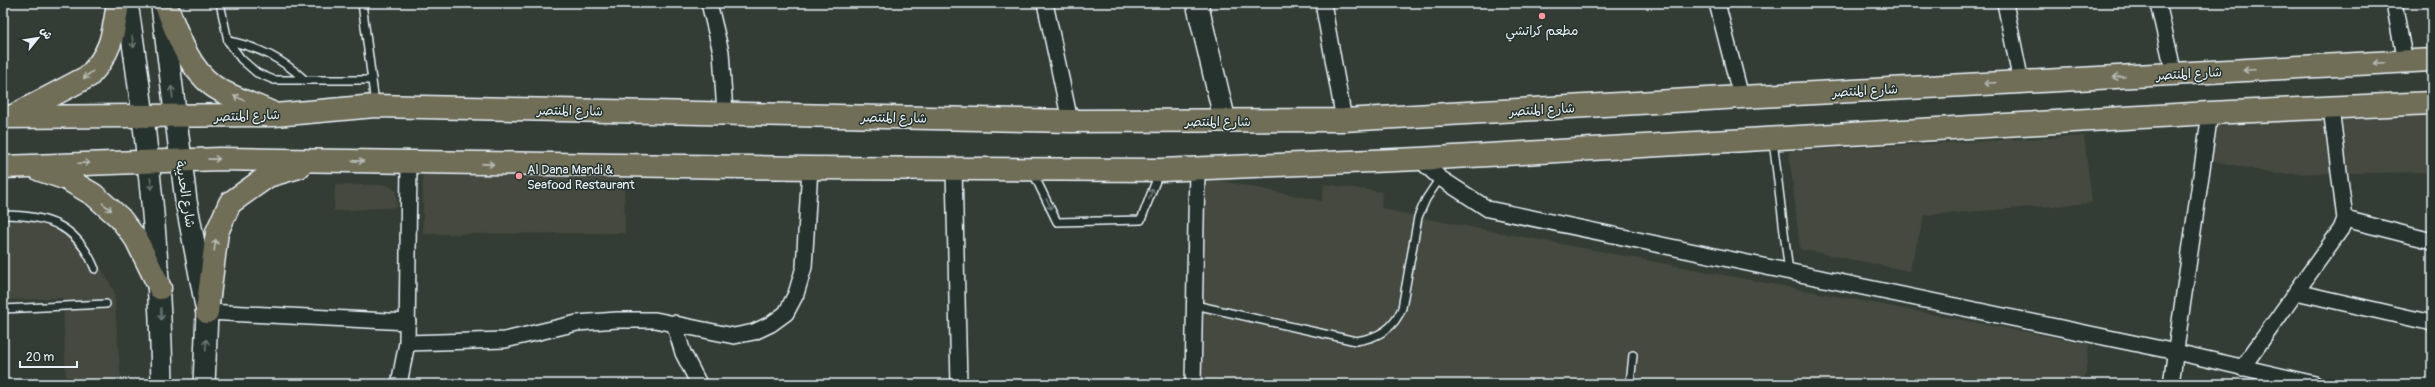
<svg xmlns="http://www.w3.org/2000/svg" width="2435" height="387" viewBox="0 0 2435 387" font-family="Pangolin,'Playpen Sans Arabic',sans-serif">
	<rect width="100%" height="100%" fill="#343d35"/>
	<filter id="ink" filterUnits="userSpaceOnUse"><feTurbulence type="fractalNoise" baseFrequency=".025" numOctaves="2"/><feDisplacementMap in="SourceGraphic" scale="8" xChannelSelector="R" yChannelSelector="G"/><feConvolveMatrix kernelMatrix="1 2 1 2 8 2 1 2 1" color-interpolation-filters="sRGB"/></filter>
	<g filter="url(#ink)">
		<g fill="#45493f">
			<polygon points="2432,113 2432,172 2275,174 2195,157 2208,122"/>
			<polygon points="2084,136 2092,203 1925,215 1909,271 1800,249 1789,151"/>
			<polygon points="423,172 624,174 625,233 423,234"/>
			<polygon points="1203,177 1322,201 1324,184 1382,192 1381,208 1418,217 2089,344 2084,384 1197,384"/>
			<polygon points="335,185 388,185 396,191 397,207 334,211"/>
			<polygon points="3,211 28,214 57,225 91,250 114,291 121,384 66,384 63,298 3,300"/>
		</g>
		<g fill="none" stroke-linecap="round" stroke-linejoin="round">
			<defs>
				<g id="lane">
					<polyline points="220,3 228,41 241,59 257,73 274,80 372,80"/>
					<polyline points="362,3 375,104"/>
					<path d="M228,41c31,6 54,18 77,39"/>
					<polyline points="1773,140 1789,273"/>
					<polyline points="1033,173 1057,222 1141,220 1159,173"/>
					<path d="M3,215c45,0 74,10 92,54"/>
					<path d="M1195,305l161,36c22,-3 38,-12 46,-33l16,-91 8,-18 14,-21"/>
					<polyline points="3,309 106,304"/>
					<polyline points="1630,384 1633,355"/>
				</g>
				<g id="street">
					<polyline points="709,3 721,52 725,113"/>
					<polyline points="1045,3 1070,121"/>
					<polyline points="1323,3 1344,120"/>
					<polyline points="1717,3 1741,97"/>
					<polyline points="2005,3 2021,82"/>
					<polyline points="2158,3 2174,74"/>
					<polyline points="2394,3 2405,62"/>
					<polyline points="1419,159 1440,178 1488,209 2176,352 2315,384"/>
					<polyline points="954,169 959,384"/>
					<polyline points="2345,219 2432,241"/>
					<polyline points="2296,292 2432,323"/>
					<polyline points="207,312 408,322"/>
					<polyline points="674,323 683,353 699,384"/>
					<polyline points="407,343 505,340 577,323 617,320 655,320 734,336 754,332 771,324 786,313 796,294 804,267 810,168"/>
					<polyline points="2242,368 2341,229 2345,219 2331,108"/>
					<polyline points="399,384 407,343 409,162"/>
					<polyline points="1193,384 1197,168"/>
					<polyline points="2171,384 2210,113"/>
				</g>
				<g id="secondary">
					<path d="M127,3c20,127 33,252 35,381"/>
					<polyline points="1197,3 1225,121"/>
					<polyline points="162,6 186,201 207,312 204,384"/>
				</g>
				<g id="primary">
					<path d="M165,3c12,28 21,62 47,82 14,11 41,19 58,27"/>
					<path d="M15,115l74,-39c23,-25 24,-41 29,-73"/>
					<polyline points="3,117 275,115 375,106 1070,121 1344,120 1741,97 2432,60"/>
					<polyline points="3,167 220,159 810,168 1161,170 1419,159 2210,113 2432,103"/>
					<polyline points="40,170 67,179 94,195 120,218 136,239 160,288"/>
					<polyline points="207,312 217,232 230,203 268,176 299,167"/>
				</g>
			</defs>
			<use href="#lane" stroke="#e8f1f8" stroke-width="10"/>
			<use href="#street" stroke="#e8f1f8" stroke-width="18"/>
			<use href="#secondary" stroke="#e8f1f8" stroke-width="24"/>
			<use href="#primary" stroke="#e8f1f8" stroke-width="25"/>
			<use href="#lane" stroke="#26332d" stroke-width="7"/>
			<use href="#street" stroke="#26332d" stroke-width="15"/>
			<use href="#secondary" stroke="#26332d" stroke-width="21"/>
			<use href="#primary" stroke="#716e59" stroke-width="22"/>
		</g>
		<defs><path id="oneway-shaft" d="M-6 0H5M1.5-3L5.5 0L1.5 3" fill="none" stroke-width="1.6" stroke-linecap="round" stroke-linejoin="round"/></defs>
		<g stroke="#6a7674">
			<use href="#oneway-shaft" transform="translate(133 42) rotate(81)"/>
			<use href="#oneway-shaft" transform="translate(172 92) rotate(-97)"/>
			<use href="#oneway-shaft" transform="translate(151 184) rotate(85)"/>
			<use href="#oneway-shaft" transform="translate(1151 194) rotate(-68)"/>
			<use href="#oneway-shaft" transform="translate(1049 204) rotate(63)"/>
			<use href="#oneway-shaft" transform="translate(161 314) rotate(89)"/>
			<use href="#oneway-shaft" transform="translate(206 345) rotate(-87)"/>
		</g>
		<g stroke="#b8bdb8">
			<use href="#oneway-shaft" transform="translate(2379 63) rotate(177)"/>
			<use href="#oneway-shaft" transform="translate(2249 70) rotate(177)"/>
			<use href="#oneway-shaft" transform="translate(88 75) rotate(141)"/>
			<use href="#oneway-shaft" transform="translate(2119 77) rotate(177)"/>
			<use href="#oneway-shaft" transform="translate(1990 83) rotate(177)"/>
			<use href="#oneway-shaft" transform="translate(239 98) rotate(-155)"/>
			<use href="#oneway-shaft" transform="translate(214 159) rotate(-1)"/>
			<use href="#oneway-shaft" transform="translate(358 161) rotate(1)"/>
			<use href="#oneway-shaft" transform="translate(84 163) rotate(-2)"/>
			<use href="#oneway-shaft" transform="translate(488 164) rotate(1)"/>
			<use href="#oneway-shaft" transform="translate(107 207) rotate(40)"/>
			<use href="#oneway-shaft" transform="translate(215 245) rotate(-83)"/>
		</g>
	</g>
	<g fill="#ff9aa2" stroke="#26332d" stroke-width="1.5">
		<circle cx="1542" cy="16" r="4"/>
		<circle cx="519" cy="176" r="4"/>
	</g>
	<g text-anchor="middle" stroke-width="3" stroke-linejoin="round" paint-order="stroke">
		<g font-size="13" fill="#e8f1f8" stroke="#26332d">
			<text x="1542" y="35">مطعم كراتشي</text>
			<text x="527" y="174" text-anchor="start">Al Dana Mandi &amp;<tspan x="527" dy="15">Seafood Restaurant</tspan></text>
		</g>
		<g font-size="13" fill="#e8f1f8" stroke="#26332d">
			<text transform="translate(2189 73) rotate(-3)" y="5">شارع المنتصر</text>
			<text transform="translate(1865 90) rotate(-3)" y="5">شارع المنتصر</text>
			<text transform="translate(1542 109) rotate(-3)" y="5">شارع المنتصر</text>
			<text transform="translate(570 110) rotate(1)" y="5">شارع المنتصر</text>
			<text transform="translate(247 115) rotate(-2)" y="5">شارع المنتصر</text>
			<text transform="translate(894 117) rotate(1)" y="5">شارع المنتصر</text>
			<text x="1218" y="126">شارع المنتصر</text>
			<text transform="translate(186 194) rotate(81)" y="5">شارع الحديبة</text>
		</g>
	</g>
	<rect width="2435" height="387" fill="none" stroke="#26332d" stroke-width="16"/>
	<rect x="8" y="8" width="2419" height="371" fill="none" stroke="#e8f1f8" stroke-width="1.5" filter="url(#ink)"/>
	<g transform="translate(38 38) rotate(60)" stroke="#26332d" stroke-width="3" paint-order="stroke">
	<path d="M0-3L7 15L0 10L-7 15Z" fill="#e8f1f8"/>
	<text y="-6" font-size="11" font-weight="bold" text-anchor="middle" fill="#e8f1f8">ش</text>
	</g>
	<path d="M20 361v6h57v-6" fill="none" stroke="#e8f1f8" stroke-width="2"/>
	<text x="26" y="361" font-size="12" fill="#e8f1f8" stroke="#26332d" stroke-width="3" paint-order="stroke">20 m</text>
</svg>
